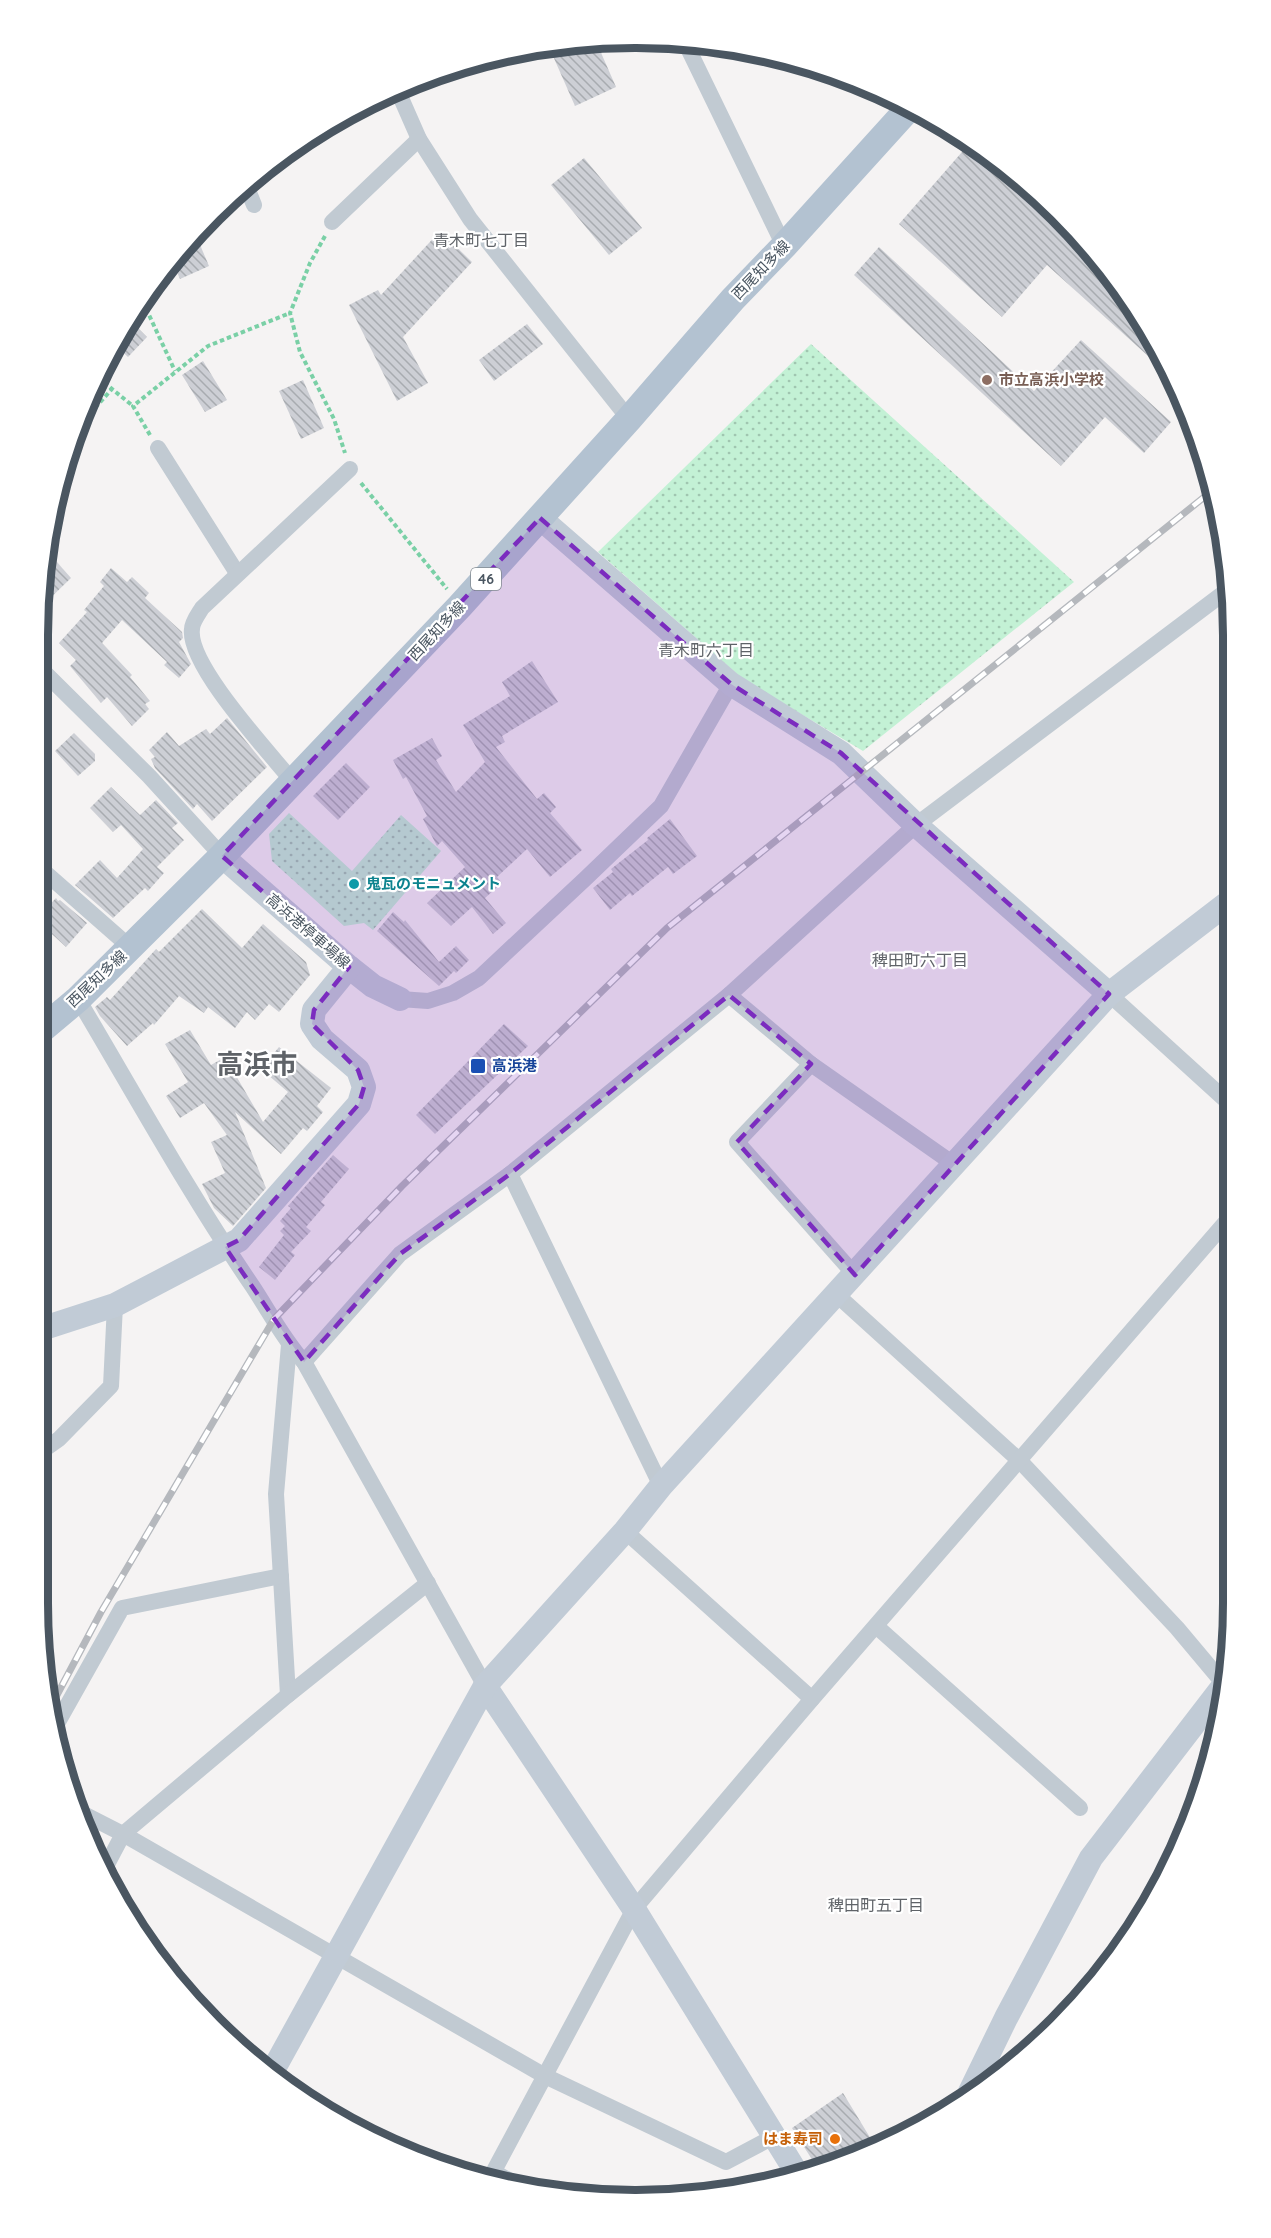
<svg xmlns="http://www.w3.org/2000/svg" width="1271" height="2238" viewBox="0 0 1271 2238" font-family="Quicksand,'Noto Sans JP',sans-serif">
	<defs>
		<pattern id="park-dots" width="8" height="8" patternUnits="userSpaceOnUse" patternTransform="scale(1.5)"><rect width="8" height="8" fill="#c3f1d5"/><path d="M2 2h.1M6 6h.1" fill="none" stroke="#a0c6b0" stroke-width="1.8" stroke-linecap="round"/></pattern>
		<pattern id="building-back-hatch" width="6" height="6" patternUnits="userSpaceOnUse" patternTransform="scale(1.5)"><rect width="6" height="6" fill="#cdcfd5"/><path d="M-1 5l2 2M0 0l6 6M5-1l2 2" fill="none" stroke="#a8abb0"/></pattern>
	</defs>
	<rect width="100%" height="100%" fill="#f5f3f3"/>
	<g fill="url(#park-dots)">
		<polygon points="811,344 1074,582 863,751 744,680 598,552"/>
		<polygon points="289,813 352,871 401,815 441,851 373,930 364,923 344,926 272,861 269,834"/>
	</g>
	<g fill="url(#building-back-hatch)">
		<polygon points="595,39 616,87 575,106 549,47"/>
		<polygon points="969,144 1096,259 1133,304 1167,373 1047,265 1002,317 899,224"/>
		<polygon points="584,158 642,228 609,255 551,185"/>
		<polygon points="440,231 472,262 403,337 428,383 397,401 349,305 378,290 381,295"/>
		<polygon points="195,233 209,266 180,279 172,261"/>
		<polygon points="879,247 1034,391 1081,340 1171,422 1144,453 1105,417 1061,466 854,275"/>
		<polygon points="130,320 147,337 128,357 114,344"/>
		<polygon points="527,324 543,344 494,381 479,360"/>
		<polygon points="203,361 227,400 205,412 182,375"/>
		<polygon points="303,380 324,428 301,439 279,391"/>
		<polygon points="48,552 71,578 39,609 39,597"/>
		<polygon points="111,568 127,582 132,577 149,593 145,598 182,632 183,638 179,642 191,664 179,678 164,665 167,662 122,620 102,643 132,675 130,677 150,701 145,704 149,709 132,726 107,697 101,703 70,666 76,660 59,643 87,612 84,610 104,586 100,582"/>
		<polygon points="532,661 558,702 502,736 505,742 496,747 537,799 544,793 556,807 550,813 582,850 550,877 527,849 497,877 502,883 485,898 506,923 493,934 472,907 451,926 427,903 465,867 442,841 437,846 423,819 427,816 406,777 403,779 393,760 432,738 442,756 436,760 456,792 485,762 463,725 510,696 502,682"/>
		<polygon points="227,718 267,767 212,821 197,804 193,809 155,768 151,759 155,757 149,750 167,732 179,746 206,729 210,734"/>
		<polygon points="74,733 95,754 95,761 78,776 55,751"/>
		<polygon points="346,763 370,787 338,820 313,796"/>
		<polygon points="111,787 140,815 156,800 178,823 172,828 184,840 157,867 164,873 148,891 145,888 113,918 75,885 100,860 117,878 143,849 121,825 113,832 90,808"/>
		<polygon points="670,819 697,856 673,874 668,867 632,896 630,893 610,910 593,888 613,872 611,869 648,840 647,838"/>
		<polygon points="56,898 58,901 60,900 87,923 66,947 40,923 40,915"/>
		<polygon points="202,909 242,948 263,924 306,962 310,975 279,1012 269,1004 255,1020 247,1012 235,1028 208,1007 204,1013 179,996 154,1025 153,1023 127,1046 100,1016 95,1007 107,997 110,1000 156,949 159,952"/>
		<polygon points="393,912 404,922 405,920 439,962 456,946 469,960 456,973 454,971 439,986 377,931"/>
		<polygon points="504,1024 528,1046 435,1134 416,1115"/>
		<polygon points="190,1030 211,1065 225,1057 263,1122 288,1092 261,1069 279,1047 331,1088 317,1106 323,1112 307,1131 303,1128 281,1154 235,1112 266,1188 233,1226 214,1208 202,1184 225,1173 211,1142 227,1135 204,1103 180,1118 166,1096 188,1082 165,1044"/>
		<polygon points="333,1155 349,1169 321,1202 325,1205 306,1227 311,1231 291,1252 295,1255 275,1280 259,1267 284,1235 280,1231 285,1226 280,1221 291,1208 288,1206"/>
		<polygon points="843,2093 877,2149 864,2155 818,2169 792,2128"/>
	</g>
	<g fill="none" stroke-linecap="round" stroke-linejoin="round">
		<g stroke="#7ad0a6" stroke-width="4" stroke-dasharray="4.5 3" stroke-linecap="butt">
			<polyline points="325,236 310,263 290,313 300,352 334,419 345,453"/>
			<polyline points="143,302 175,371"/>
			<polyline points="99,377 112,389"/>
			<polyline points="75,430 112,389 133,406"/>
			<polyline points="150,435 133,406 208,346 290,313"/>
			<polyline points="361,483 447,589"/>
		</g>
		<g stroke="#c1cad2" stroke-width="16">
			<polyline points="685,42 784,246"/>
			<polyline points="397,89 419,139 470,219 629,419"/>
			<polyline points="246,185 254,205"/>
			<polyline points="332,222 419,139"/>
			<polyline points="158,448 237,573"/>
			<polyline points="39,667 149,776 222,856"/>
			<path d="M294,783c-24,-30 -107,-118 -102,-154 0,-7 7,-16 10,-21l148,-139"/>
			<polyline points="40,868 131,948"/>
			<polyline points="1109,994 1230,1104"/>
			<polyline points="729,995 811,1064 955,1165"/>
			<path d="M78,999c57,96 112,196 175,288 17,26 31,53 51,75l181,324"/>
			<polyline points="400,999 428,1001 453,993 479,978 585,879 661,806 731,684"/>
			<polyline points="811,1064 737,1142 855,1275"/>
			<polyline points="510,1174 661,1486"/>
			<polyline points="837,1295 1020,1461 1177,1628 1224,1684"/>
			<polyline points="304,1362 400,1254 510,1174 729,995 916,825 1229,589"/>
			<polyline points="42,1451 59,1439 111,1386 115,1305"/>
			<polyline points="625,1531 812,1699"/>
			<polyline points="876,1626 1080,1808"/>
			<polyline points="288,1695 276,1494 289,1345"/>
			<polyline points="54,1729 122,1608 281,1576"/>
			<polyline points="76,1810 123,1834 545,2076 726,2162 775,2136"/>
			<polyline points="103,1872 123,1834 288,1695 428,1583"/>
			<polyline points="494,2172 525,2189"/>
			<polyline points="488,2182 634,1909 812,1699 1231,1216"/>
		</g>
		<g stroke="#c1cbd6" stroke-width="24">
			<polyline points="540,518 731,684 841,753 916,825 1109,994"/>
			<polyline points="222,856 349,967 373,986 400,999"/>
			<polyline points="41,1329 115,1305 239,1240 359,1104 364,1087 358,1070 322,1039 312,1024 314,1010 349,967"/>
			<polyline points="485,1686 634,1909 798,2175"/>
			<polyline points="271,2074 485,1686 625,1531 661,1486 1109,994 1230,901"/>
			<polyline points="968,2096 1006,2018 1091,1858 1224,1685"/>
		</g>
		<polyline stroke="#b3c2d1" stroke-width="27" points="40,1031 78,999 222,856 460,606 629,419 733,299 784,246 910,107"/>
		<defs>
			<polyline id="rail" points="49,1710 101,1612 274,1319 402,1186 667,928 1213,490"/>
		</defs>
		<use href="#rail" stroke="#b5b8bd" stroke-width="7"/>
		<use href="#rail" stroke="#fff" stroke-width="4.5" stroke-dasharray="14" stroke-linecap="butt"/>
	</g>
	<path fill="#7b2cbf" fill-opacity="0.2" stroke="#7b2cbf" stroke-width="4.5" stroke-dasharray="12 8" stroke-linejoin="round" d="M540,518l191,166 110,69 268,241 -254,281 -118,-133 74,-78 -82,-69 -219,179 -110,80 -96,108 -79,-115 14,-7 120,-136 5,-17 -6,-17 -46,-46 2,-14 35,-43 -127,-111z"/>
	<circle fill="#8d6e63" stroke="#fff" stroke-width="2" cx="987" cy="380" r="6"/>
	<circle fill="#0f9aa8" stroke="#fff" stroke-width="2" cx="354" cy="884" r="6"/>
	<rect fill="#1a4fb4" stroke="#fff" stroke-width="2" x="470" y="1058" width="16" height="16" rx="3"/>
	<circle fill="#e8710a" stroke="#fff" stroke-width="2" cx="835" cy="2139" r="6"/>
	<g text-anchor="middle" stroke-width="4.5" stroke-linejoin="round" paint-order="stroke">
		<rect fill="#fff" stroke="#808990" stroke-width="1.5" x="471" y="568" width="30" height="22" rx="4.5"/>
		<g font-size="14" font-weight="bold" fill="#4a5661">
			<text x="486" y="584">46</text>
		</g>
		<g font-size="15" fill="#4a5661" stroke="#fff">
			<text transform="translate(761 270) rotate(-46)" y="5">西尾知多線</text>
			<text transform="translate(437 631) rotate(-47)" y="5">西尾知多線</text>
			<text transform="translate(308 931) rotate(41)" y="5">高浜港停車場線</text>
			<text transform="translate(97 979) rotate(-43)" y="5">西尾知多線</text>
		</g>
		<g font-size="15" font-weight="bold" fill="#785e54" stroke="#fff" text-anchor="start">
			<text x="999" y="385">市立高浜小学校</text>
		</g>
		<g font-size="15" font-weight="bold" fill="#0d838f" stroke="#fff" text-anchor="start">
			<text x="366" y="889">鬼瓦のモニュメント</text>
		</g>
		<g font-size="15" font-weight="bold" fill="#164399" stroke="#fff" text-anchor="start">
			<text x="492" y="1071">高浜港</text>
		</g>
		<g font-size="15" font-weight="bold" fill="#c56008" stroke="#fff" text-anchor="end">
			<text x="823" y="2144">はま寿司</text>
		</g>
		<g font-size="16" fill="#5f6368" stroke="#fff">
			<text x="481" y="246">青木町七丁目</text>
			<text x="706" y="656">青木町六丁目</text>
			<text x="920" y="966">稗田町六丁目</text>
			<text x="876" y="1911">稗田町五丁目</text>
		</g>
		<g font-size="27" font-weight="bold" fill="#5f6368" stroke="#fff">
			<text x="257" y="1074">高浜市</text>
		</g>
	</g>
	<path d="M0 0H1271V2238H0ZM635 48H636A587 587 0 0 1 1223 635V1603A587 587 0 0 1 636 2190H635A587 587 0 0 1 48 1603V635A587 587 0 0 1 635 48Z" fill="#fff" fill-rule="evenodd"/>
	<path fill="none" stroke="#4a5661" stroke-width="8" d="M635 48H636A587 587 0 0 1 1223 635V1603A587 587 0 0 1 636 2190H635A587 587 0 0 1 48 1603V635A587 587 0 0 1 635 48Z"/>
</svg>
